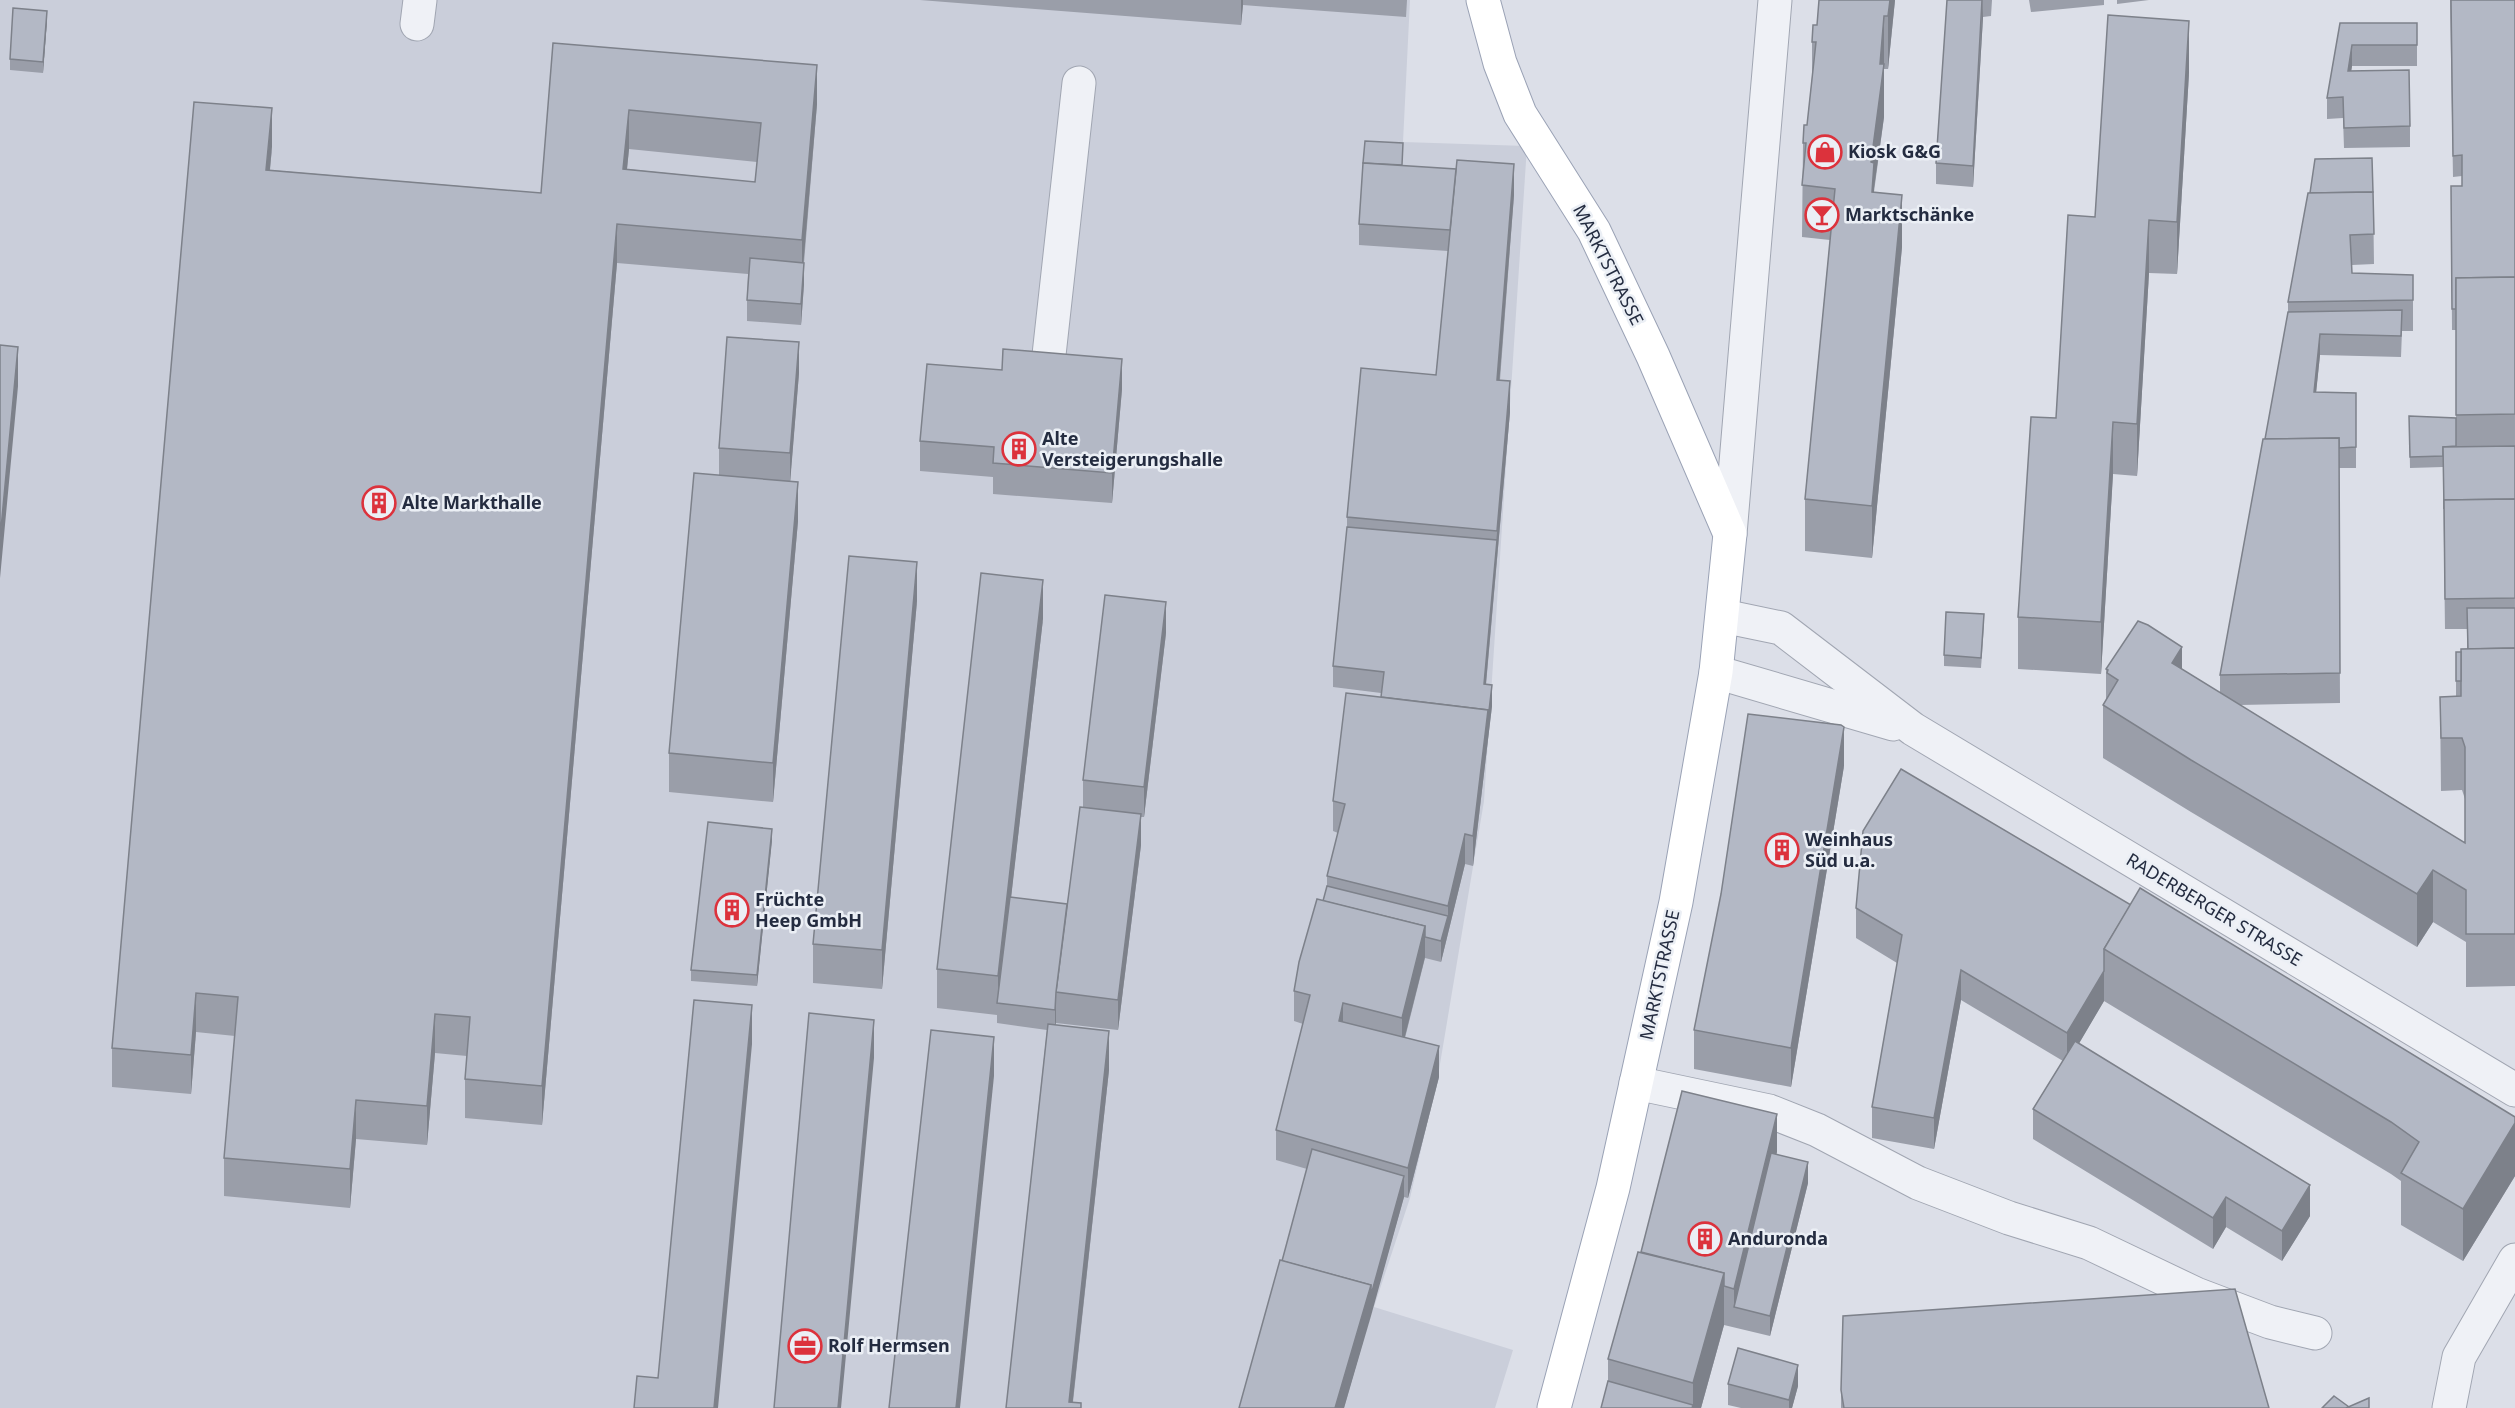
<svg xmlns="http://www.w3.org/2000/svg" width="2515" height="1408" viewBox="0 0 2515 1408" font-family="'Noto Sans',sans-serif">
	<rect width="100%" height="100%" fill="#dcdfe8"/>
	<polygon fill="#caceda" points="0,0 1410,0 1403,142 1527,146 1484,801 1438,1076 1410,1198 1374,1307 1513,1350 1495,1408 0,1408"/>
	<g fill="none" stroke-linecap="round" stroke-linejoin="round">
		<defs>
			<g id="minor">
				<polyline points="417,24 420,0"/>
				<polyline points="1047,373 1079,83"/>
				<polyline points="1730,534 1775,0"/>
				<polyline points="1723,616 1781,628 1913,729 2515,1090"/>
				<polyline points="1716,672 1893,724"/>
				<polyline points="1636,1083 1769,1111 1817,1130 1918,1183 2009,1218 2089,1243 2196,1294 2270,1322 2315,1333"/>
				<polyline points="2449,1408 2459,1357 2515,1260"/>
			</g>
			<polyline id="major" points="1483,0 1500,63 1520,114 1594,231 1653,356 1730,534 1716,672 1676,902 1613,1188 1554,1408"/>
		</defs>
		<use href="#minor" stroke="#a1a6b2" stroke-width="35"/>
		<use href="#major" stroke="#9aa2b5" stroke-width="35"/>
		<use href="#minor" stroke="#eff1f6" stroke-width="33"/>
		<use href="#major" stroke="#fff" stroke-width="33"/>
	</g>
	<g fill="#9a9ea9" fill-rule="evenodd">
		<polygon points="920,0 1407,0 1406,17 1243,5 1241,25"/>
		<polygon points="1895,0 1888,69 1884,69 1884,117 1874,192 1902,247 1872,558 1805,551 1805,499 1830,240 1802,237 1803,143 1807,125 1812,77 1812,42 1817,25"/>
		<polygon points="1947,0 1992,0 1991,16 1983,17 1973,187 1936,184 1936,163"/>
		<polygon points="2029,0 2104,0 2104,5 2031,12"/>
		<polygon points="2117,0 2149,0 2117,4"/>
		<polygon points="2450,0 2515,0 2515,986 2466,987 2466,942 2433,922 2417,947 2191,812 2103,758 2103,705 2106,700 2106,669 2182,669 2220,693 2220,675 2265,439 2288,312 2288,302 2373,192 2374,264 2352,265 2352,273 2413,275 2413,331 2402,331 2401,357 2320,355 2316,392 2356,393 2356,468 2339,468 2340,703 2240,705 2465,843 2465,799 2462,790 2441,791 2440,697 2456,696 2456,652 2461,652 2467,649 2467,629 2445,629 2443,467 2410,468 2409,416 2456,418 2456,330 2452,330 2451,186 2462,186 2462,176 2453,177"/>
		<polygon points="47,21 43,73 10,70 10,59"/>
		<polygon points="2340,23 2417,23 2417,66 2352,66 2351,71 2410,126 2410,147 2344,148 2343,118 2327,119 2327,98"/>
		<path d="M553,43l264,61 -13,159v21l-3,41 -54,-4v-21l1,-26 -131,-11 -75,862 -77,-7v-39l2,-23 -32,-3 -8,92 -71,-6 -6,69 -126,-12v-38l11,-122 -39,-4 -5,62 -79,-7v-39l160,-901 -2,23 271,23zM629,149l128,13 -2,20 -128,-13z"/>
		<polygon points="2189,73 2177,274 2149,273 2137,476 2113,474 2101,674 2018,669 2018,617 2056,418"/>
		<polygon points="1403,165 1514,195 1500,380 1510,412 1486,685 1492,706 1473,866 1465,864 1441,962 1425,958 1405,1038 1439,1077 1408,1198 1404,1197 1344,1408 1239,1408 1282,1261 1307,1169 1276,1160 1276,1130 1303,1024 1294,1021 1294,991 1323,901 1327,886 1327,876 1338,833 1333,831 1333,801 1381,697 1381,693 1333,687 1333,666 1347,527 1347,517 1436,375 1448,251 1359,245 1359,224"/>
		<polygon points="799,373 790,481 798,521 773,802 669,792 669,753 719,475 719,448"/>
		<polygon points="1122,389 1112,503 993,494 993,477 920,471 920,441"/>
		<polygon points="917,601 882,989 813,983 813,944"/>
		<polygon points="1043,619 1011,897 1067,904 1083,807 1083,780 1166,633 1144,817 1141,817 1141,845 1118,1030 1056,1023 1056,1021 1056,1025 1109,1070 1073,1402 1081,1408 1006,1408 1047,1030 997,1023 997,1015 937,1008 937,969"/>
		<polygon points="1984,625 1981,668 1944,666 1944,655"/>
		<polygon points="1844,766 1791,1087 1694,1069 1694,1030"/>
		<polygon points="772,840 757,986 691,981 691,970"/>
		<polygon points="2131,905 2515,1117 2515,1176 2463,1261 2401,1225 2401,1181 2391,1174 2104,1001 2079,1043 2310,1216 2282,1261 2226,1227 2213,1249 2033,1139 2033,1109 2063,1061 1961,1000 1934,1149 1872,1138 1872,1107 1897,963 1856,938 1856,908"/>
		<polygon points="1777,1152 1776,1154 1808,1183 1770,1336 1724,1325 1701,1408 1601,1408 1608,1381 1608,1359 1641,1252"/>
		<polygon points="1728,1384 1798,1386 1792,1408 1741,1408 1728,1405"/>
		<polygon points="1841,1390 2269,1408 1841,1408"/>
	</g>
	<g fill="#7d818a">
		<polygon points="1241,0 1243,0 1243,5 1241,25"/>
		<polygon points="1890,0 1895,0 1888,69 1888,16"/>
		<polygon points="1983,0 1983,17 1973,187 1973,166"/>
		<polygon points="47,11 47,21 43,73 43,62"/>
		<polygon points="1884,16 1884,117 1874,188 1874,215 1872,244 1871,162"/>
		<polygon points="2189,21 2189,73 2177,274 2177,222"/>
		<polygon points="2352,45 2352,66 2348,92 2348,71"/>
		<polygon points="817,65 817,104 802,279 802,240"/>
		<polygon points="272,108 272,147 266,209 266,170"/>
		<polygon points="629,110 629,149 623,208 623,169"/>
		<polygon points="1514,164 1514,195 1497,411 1497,380"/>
		<polygon points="1902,195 1902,247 1872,558 1872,506"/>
		<polygon points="2149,220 2149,273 2137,476 2137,424"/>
		<polygon points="617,224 617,263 542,1125 542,1086"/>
		<polygon points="804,263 804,284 801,325 801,304"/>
		<polygon points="2320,334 2320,355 2314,413 2314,392"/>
		<polygon points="799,342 799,373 790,484 790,453"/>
		<polygon points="18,347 18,386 0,578 0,539"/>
		<polygon points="1122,359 1122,389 1112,503 1112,473"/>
		<polygon points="1510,381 1510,412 1484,705 1484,684"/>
		<polygon points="2113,422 2113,474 2101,674 2101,622"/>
		<polygon points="798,482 798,521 773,802 773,763"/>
		<polygon points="917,562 917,601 882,989 882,950"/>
		<polygon points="1043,580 1043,619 999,1003 998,1003 998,976"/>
		<polygon points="1166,602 1166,633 1144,817 1144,787"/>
		<polygon points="2182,647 2182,699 2172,663"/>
		<polygon points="1492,685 1492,706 1473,866 1473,836 1488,710"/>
		<polygon points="1844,727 1844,766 1791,1087 1791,1048"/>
		<polygon points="1141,814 1141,845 1118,1030 1118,1000"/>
		<polygon points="772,829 772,840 757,986 757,975"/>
		<polygon points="1465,834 1465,864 1441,962 1441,941 1448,916 1448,906"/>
		<polygon points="2433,870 2433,922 2417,947 2417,894"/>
		<polygon points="1425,926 1425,957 1402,1048 1402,1018"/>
		<polygon points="1961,970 1961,1000 1934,1149 1934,1118"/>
		<polygon points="2104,971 2104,1001 2067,1064 2067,1033"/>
		<polygon points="196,993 196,1032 191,1094 191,1055"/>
		<polygon points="1056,1000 1056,1021 1055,1031 1055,1010"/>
		<polygon points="1343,1003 1343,1034 1339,1021"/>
		<polygon points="752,1005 752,1044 718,1408 714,1408"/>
		<polygon points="435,1014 435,1053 427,1145 427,1106"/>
		<polygon points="874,1020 874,1058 841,1408 838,1408"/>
		<polygon points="1109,1031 1109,1070 1072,1408 1069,1402"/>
		<polygon points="994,1037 994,1076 960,1408 956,1408"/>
		<polygon points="1439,1046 1439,1077 1408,1198 1408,1168"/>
		<polygon points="356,1100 356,1139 350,1208 350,1169"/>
		<polygon points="1777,1114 1777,1152 1739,1308 1734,1307 1734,1289"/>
		<polygon points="2515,1123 2515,1176 2463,1261 2463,1209"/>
		<polygon points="1808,1162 1808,1183 1770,1336 1770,1316"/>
		<polygon points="1404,1176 1404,1197 1371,1316 1371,1295"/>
		<polygon points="2310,1185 2310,1216 2282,1261 2282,1231"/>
		<polygon points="2226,1197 2226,1227 2213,1249 2213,1218"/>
		<polygon points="1724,1273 1724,1325 1701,1408 1693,1408 1693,1383"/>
		<polygon points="1371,1285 1371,1316 1344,1408 1335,1408"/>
		<polygon points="1798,1365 1798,1386 1792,1408 1789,1408 1789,1400"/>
	</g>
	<g fill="#b3b8c5" stroke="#7d818a" stroke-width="1.5" fill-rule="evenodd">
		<polygon points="1819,0 1890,0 1888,16 1884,16 1880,64 1884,64 1871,162 1874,163 1872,192 1902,195 1872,506 1805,499 1835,189 1802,185 1806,143 1803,143 1804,125 1807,125 1816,42 1812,42 1813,25 1817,25"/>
		<polygon points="1947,0 1982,0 1973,166 1936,163"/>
		<polygon points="2451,0 2515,0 2515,277 2456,278 2456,309 2452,309 2451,186 2462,186 2462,155 2453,156"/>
		<polygon points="13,8 47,11 43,62 10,59"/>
		<polygon points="2108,15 2189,21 2177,222 2149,220 2137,424 2113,422 2101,622 2018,617 2031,417 2056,418 2068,215 2095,217"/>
		<polygon points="2340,23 2417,23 2417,45 2352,45 2348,71 2409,70 2410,126 2344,128 2343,97 2327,98"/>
		<path d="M553,43l264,22 -15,175 -185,-16 -75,862 -77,-7 5,-62 -35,-3 -8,92 -71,-6 -6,69 -126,-11 14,-161 -42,-4 -5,62 -79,-7 82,-946 78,6 -6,62 275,23zM629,110l132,13 -6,59 -132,-13z"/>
		<polygon points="1365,141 1403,143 1402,165 1363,163"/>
		<polygon points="2372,158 2373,192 2310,193 2315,159"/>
		<polygon points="1457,160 1514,164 1497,380 1510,381 1497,531 1347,517 1361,368 1436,375"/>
		<polygon points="1363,163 1456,169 1450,230 1359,224"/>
		<polygon points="2373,192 2374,234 2350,235 2352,273 2413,275 2413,300 2288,302 2308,193"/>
		<polygon points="750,258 804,263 801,304 747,300"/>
		<polygon points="2515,277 2515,414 2456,415 2456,278"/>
		<polygon points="2402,310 2401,336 2320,334 2314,392 2356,393 2356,447 2339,448 2339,438 2265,439 2288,312"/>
		<polygon points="727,337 799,342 790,453 719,448"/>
		<polygon points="0,345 18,347 0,539"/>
		<polygon points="1003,349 1122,359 1112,473 993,463 994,447 920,441 927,364 1002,370"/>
		<polygon points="2409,416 2456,418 2456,446 2443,447 2443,456 2410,457"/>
		<polygon points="2339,438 2340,673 2220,675 2263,439"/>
		<polygon points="2515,446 2515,499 2444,500 2444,509 2443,447"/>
		<polygon points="694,473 798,482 773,763 669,753"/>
		<polygon points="2515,499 2515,598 2445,599 2444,500"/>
		<polygon points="1347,527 1497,540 1484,684 1492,685 1488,719 1488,710 1381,697 1384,672 1333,666"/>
		<polygon points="849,556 917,562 882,950 813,944"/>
		<polygon points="981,573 1043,580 998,976 937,969"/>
		<polygon points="1105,595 1166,602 1144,787 1083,780"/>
		<polygon points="2467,608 2515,608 2515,648 2468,649"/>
		<polygon points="1946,612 1984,614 1981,658 1944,655"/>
		<polygon points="2138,621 2148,625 2182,647 2172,663 2465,843 2465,747 2462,738 2441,738 2440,697 2461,696 2461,649 2515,648 2515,934 2466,934 2466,890 2433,870 2417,894 2191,760 2103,705 2118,680 2107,673 2108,670 2106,669"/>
		<rect x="2456" y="652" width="5" height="29"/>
		<polygon points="1346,693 1488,710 1473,836 1465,834 1448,906 1327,876 1345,804 1333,801"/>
		<polygon points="1748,714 1841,725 1844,727 1791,1048 1694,1030 1721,894"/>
		<polygon points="1901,769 2131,905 2104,949 2104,971 2067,1033 1961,970 1934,1118 1872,1107 1902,935 1856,908 1863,831"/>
		<polygon points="1080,807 1141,814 1118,1000 1056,992"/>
		<polygon points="708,822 772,829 757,975 691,970"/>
		<polygon points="1327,886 1448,916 1441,941 1425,937 1425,926 1323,901"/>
		<polygon points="2140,888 2515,1117 2515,1123 2463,1209 2401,1173 2419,1142 2391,1122 2104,949"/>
		<polygon points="1010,897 1067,904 1056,992 1055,1010 997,1003"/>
		<polygon points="1317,899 1425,926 1402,1018 1343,1003 1339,1021 1439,1046 1408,1168 1276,1130 1310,995 1294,991 1299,962"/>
		<polygon points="694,1000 752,1005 714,1408 634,1408 637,1376 658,1378"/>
		<polygon points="809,1013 874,1020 838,1408 774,1408"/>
		<polygon points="1048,1024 1109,1031 1069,1402 1081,1403 1081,1408 1006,1408"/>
		<polygon points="931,1030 994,1037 956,1408 889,1408"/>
		<polygon points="2075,1041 2310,1185 2282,1231 2226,1197 2213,1218 2033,1109"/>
		<polygon points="1682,1091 1777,1114 1734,1289 1724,1286 1724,1273 1641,1252"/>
		<polygon points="1312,1149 1404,1176 1371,1295 1371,1285 1282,1261"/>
		<polygon points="1771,1153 1808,1162 1770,1316 1734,1307"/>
		<polygon points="1638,1252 1724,1273 1693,1383 1608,1359"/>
		<polygon points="1280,1260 1371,1285 1335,1408 1239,1408"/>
		<polygon points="2235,1289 2269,1408 1844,1408 1841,1390 1843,1316"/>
		<polygon points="1738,1348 1798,1365 1789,1400 1728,1384"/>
		<polygon points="1608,1381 1693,1405 1692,1408 1601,1408"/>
		<polygon points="2334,1396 2349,1407 2346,1408 2322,1408"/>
		<polygon points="2369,1398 2369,1408 2346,1408"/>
	</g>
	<defs>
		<symbol id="shop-ring" viewBox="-11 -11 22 22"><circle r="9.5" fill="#ebeff5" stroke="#dc323c" stroke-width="1.5"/><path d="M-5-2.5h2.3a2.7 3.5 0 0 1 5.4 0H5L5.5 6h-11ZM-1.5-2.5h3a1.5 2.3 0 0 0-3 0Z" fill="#dc323c"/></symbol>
		<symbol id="bar-ring" viewBox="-11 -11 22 22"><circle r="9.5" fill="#ebeff5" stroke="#dc323c" stroke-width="1.5"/><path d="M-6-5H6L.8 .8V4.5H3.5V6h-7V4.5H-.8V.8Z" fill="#dc323c"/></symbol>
		<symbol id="building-ring" viewBox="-11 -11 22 22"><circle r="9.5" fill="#ebeff5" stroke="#dc323c" stroke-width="1.5"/><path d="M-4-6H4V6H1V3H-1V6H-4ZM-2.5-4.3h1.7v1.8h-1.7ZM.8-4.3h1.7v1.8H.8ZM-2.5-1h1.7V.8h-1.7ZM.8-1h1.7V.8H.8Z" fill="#dc323c"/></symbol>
		<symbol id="office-ring" viewBox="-11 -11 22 22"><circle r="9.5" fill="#ebeff5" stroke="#dc323c" stroke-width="1.5"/><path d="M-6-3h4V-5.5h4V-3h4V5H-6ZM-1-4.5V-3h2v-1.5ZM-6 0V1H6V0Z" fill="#dc323c"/></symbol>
	</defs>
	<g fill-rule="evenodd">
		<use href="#shop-ring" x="1806" y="133" width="38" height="38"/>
		<use href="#bar-ring" x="1803" y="196" width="38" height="38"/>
		<use href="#building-ring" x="1000" y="430" width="38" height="38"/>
		<use href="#building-ring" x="360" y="484" width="38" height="38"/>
		<use href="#building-ring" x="1763" y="831" width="38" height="38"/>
		<use href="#building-ring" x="713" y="891" width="38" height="38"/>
		<use href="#building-ring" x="1686" y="1220" width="38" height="38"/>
		<use href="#office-ring" x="786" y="1327" width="38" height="38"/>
	</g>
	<g text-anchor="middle" stroke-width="5" stroke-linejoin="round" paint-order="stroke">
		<g font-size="18" font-weight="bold" fill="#242c40" stroke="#ebeff5" text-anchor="start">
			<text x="1848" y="158">Kiosk G&amp;G</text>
			<text x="1845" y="221">Marktschänke</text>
			<text x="1042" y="445">Alte<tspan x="1042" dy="21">Versteigerungshalle</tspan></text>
			<text x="402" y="509">Alte Markthalle</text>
			<text x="1805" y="846">Weinhaus<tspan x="1805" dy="21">Süd u.a.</tspan></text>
			<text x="755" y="906">Früchte<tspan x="755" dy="21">Heep GmbH</tspan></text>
			<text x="1728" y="1245">Anduronda</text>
			<text x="828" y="1352">Rolf Hermsen</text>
		</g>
		<g font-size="18" fill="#242c40" stroke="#ebeff5">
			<text transform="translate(1608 265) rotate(63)" y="6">MARKTSTRASSE</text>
			<text transform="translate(2214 910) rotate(31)" y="6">RADERBERGER STRASSE</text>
			<text transform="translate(1660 975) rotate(-78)" y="6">MARKTSTRASSE</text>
		</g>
	</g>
</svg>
